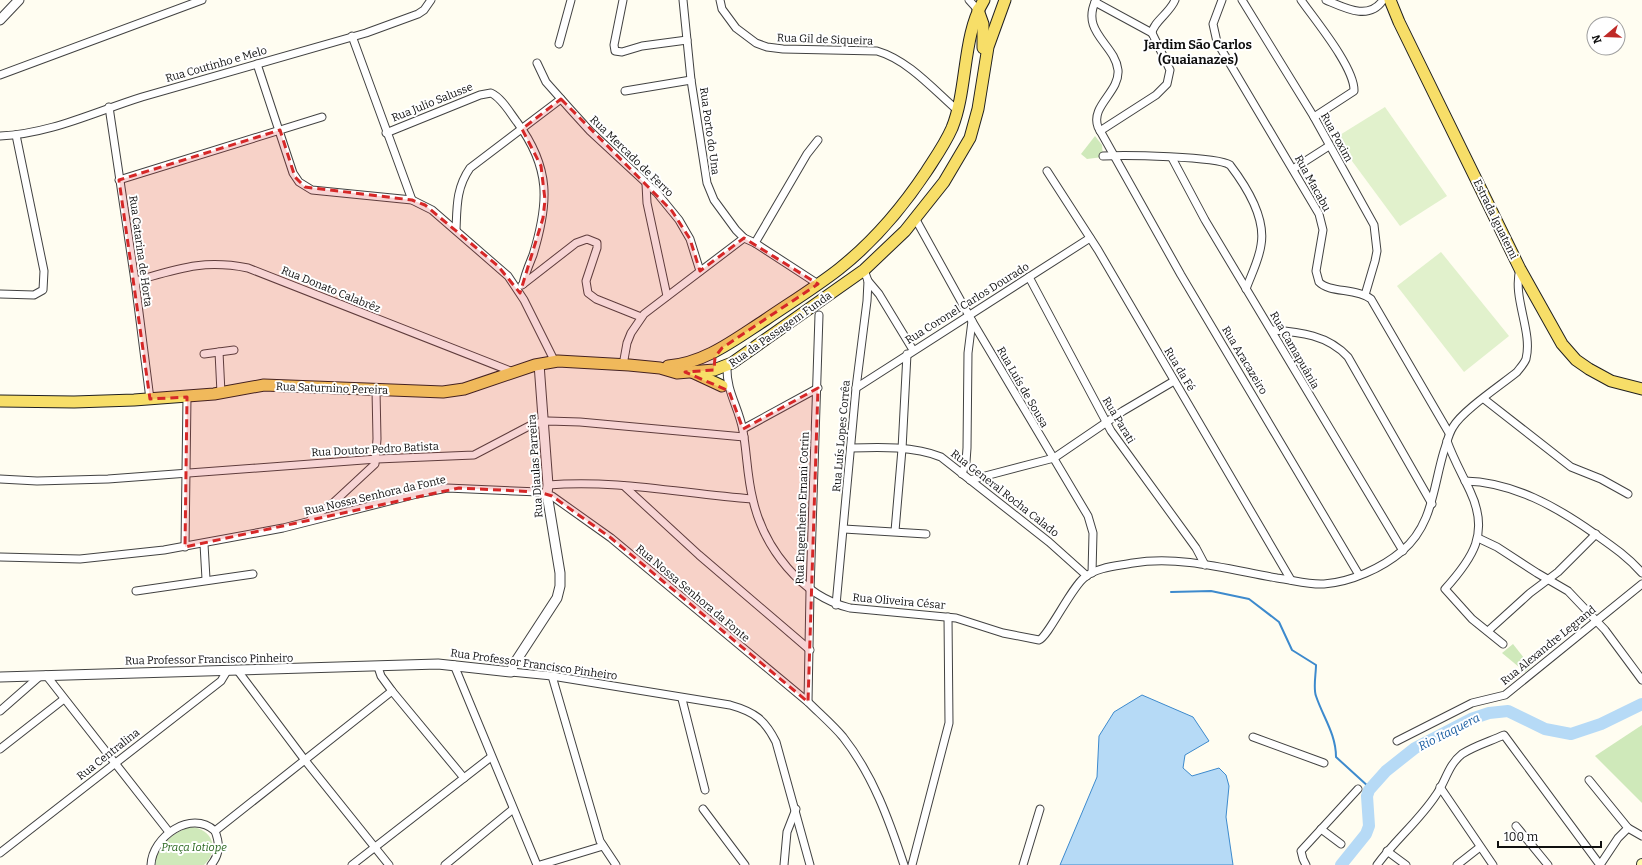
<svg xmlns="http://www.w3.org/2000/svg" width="1642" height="865" viewBox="0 0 1642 865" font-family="Bitter,serif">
	<rect width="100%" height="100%" fill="#fffdf1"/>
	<g fill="#cfe9ba">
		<polygon points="1095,136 1102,145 1103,157 1087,159 1081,154"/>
		<polygon points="1513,644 1531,667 1525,672 1502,653"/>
		<polygon points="1642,725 1642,803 1595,756"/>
		<path d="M191,827c22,2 29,23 13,38h-48c-3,-17 20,-35 35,-38z"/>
	</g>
	<g fill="#e1f1cc">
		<polygon points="1385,107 1447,196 1400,226 1335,138"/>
		<polygon points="1441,252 1509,336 1464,372 1397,286"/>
	</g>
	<polygon fill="#b6daf6" stroke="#3d8acd" points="1142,695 1193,717 1209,741 1185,755 1183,768 1192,776 1219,768 1226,775 1229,786 1226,817 1233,865 1060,865 1097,777 1099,736 1114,712"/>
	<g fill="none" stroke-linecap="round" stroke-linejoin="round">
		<path stroke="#3d8acd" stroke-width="2" d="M1171,592l40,-1 38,8 30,23 13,28 24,15c0,9 -3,23 0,31 7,21 20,38 20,61l34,31"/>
		<polyline stroke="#b6daf6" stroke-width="12" points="1341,865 1366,834 1369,826 1367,796 1369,790 1386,771 1415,748 1471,719 1489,713 1508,711 1545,729 1571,734 1601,724 1642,704"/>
		<defs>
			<g id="minor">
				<polyline points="623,0 614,45 615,51 622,52 642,46 687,40"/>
				<polyline points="683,0 691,80 707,183 714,200 736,230 744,238 755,243 818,284"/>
				<path d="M720,0l2,9 14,19 20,15 11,4 16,2 94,2c31,9 56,38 80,59"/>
				<polyline points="969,0 978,10"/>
				<path d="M1096,0c-16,32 19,44 22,70 2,22 -28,36 -20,57l83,148 178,300"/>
				<path d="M1222,0l-9,24 4,18 102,172 4,16 -7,41 3,11c10,11 38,6 52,17l78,134"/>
				<polyline points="1242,0 1314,117 1374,225 1377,251 1375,261 1365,295"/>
				<path d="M1301,0c14,20 54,68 53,91l-40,26"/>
				<path d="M1326,0c19,8 43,21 57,0"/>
				<polyline points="1095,2 1152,33"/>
				<polyline points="352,36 412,200"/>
				<polyline points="559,44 571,0"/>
				<polyline points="537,63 546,82 570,109 590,131 657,193 679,220 690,239 700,271"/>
				<polyline points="257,64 293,173 299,182 312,190 412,200 432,210 508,276 524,300 555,362"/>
				<polyline points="0,75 202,0"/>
				<polyline points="625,91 691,80"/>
				<polyline points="109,107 135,281 150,399"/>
				<path d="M1100,131l56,-36 11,-11 3,-14 -18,-37c1,-11 18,-20 23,-33"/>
				<path d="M386,133l94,-38 11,-2c11,5 19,20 26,29 34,46 32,81 16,133 -4,10 -8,19 -10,29"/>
				<path d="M0,136c50,-2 94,-24 142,-39l224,-64 52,-19 6,-4 7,-10"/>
				<path d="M1103,156c21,-1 114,0 127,9 16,21 36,53 31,80 -2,15 -10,30 -15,44"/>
				<polyline points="1172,158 1205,220 1403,551"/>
				<polyline points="1293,169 1329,146"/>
				<polyline points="1047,171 1098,250 1291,580"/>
				<polyline points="119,180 322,117"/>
				<polyline points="646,184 647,203 667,296"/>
				<polyline points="915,218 972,321 1088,516 1093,533 1092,573"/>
				<path d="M456,230c1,-23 0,-42 14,-62l91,-69"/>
				<polyline points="755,243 807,154 818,140"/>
				<polyline points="1029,277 1111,431 1196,548 1205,565"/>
				<path d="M135,281c43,-12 67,-22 113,-13l265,104"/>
				<polyline points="868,281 879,294 913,350"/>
				<polyline points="522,285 576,243 587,239 597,243 597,248 586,281 588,293 596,299 641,317"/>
				<polyline points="0,294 34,295 43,290 44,271 16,135"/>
				<path d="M1272,330c28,2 56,5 76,27l84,147"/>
				<polyline points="219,352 221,393"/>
				<polyline points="204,354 234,350"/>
				<polyline points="623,365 627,343 631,333 644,314 744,238"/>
				<path d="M727,366c-1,26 12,41 16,65 4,22 4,46 10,69 11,48 48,96 97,108l106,10 47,15 36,7c9,-3 33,-54 46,-63 12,-10 33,-11 48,-14 47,-8 98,7 144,15 16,2 32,7 47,6 27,-2 58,-16 78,-33 31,-26 31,-64 42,-100 3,-8 4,-16 9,-24 9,-16 48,-42 64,-55 3,-4 7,-8 9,-13 7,-28 -14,-61 -6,-90"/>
				<polyline points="856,388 1090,238"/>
				<polyline points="1484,399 1571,467 1601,479 1628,494"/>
				<polyline points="743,429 818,388"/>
				<path d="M1447,441c6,17 15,33 23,50 20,42 3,67 -25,98l27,30 31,25"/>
				<path d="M851,448c29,-1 63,-2 90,9l108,85 38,34"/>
				<polyline points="962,474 966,462 967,448 968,353 972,321"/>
				<polyline points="0,479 37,481 108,479 377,459 474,455 533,424 548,421 580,422 744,437"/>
				<polyline points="970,480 1054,458 1123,411 1174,381"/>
				<path d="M1465,481c48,1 92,26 130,53 17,12 33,23 47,39"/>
				<path d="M548,485c68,-6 136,9 204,14"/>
				<polyline points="624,486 699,555 810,650"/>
				<polyline points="311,519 333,503 375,464 377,439 376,390"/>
				<polyline points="844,529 926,534"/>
				<polyline points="895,531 902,449 907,354"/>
				<polyline points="1478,538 1497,547 1537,573 1568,591 1605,630 1642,680"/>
				<polyline points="204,544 206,579"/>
				<polyline points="185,547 187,397"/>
				<path d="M0,557l80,2 84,-9 119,-22 134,-34 30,-6 92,4 13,4 59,42 197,164c12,12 25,23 35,35 30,38 46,83 61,128"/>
				<polyline points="136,591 253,574"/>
				<polyline points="836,605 856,388 867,301 868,281 864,270"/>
				<polyline points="1488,631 1530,593 1558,572 1596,534"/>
				<polyline points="454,665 537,865"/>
				<polyline points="378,667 381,676 392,691 464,778"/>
				<polyline points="238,671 304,759 389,865"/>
				<path d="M511,672l41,4 178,29c25,7 35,15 46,37l34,123"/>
				<polyline points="46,675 169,832"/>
				<polyline points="552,676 600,841 616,865"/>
				<polyline points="682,699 705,790"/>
				<polyline points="808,702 810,591 819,315"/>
				<polyline points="0,711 40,676"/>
				<polyline points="1253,737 1324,763"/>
				<polyline points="1397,741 1472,703 1505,695 1642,584"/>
				<polyline points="0,749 64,699"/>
				<polyline points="1589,780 1628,828 1642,836"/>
				<polyline points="1440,787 1493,865"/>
				<polyline points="703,809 745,865"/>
				<polyline points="1516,826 1548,865"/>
				<polyline points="1321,829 1341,844"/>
				<polyline points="215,831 392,691"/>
				<polyline points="1387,851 1406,865"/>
				<polyline points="0,853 221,681 227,671"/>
				<path d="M151,865c1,-28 40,-56 64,-34 5,13 5,23 -4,34"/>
				<polyline points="352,865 491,757"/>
				<polyline points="445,865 513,809"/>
				<polyline points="540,865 603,846"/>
				<polyline points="784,865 787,832 796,809"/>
				<polyline points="912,865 949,723 948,617"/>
				<polyline points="1023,865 1040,809"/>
				<polyline points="1306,865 1303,859 1301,851 1358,789"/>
				<path d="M1377,865c18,-25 42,-44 59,-70 10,-14 12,-30 26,-41 12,-8 29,-13 42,-19l96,130 18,-27 10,-10"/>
				<polyline points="1457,865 1480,847"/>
			</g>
			<g id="tertiary">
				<polyline points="0,20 19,0"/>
				<polyline points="0,677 438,664 511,672 514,664 557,598 560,586 560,573 547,494 548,485 539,364"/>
			</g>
			<polyline id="secondary" points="1642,865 1642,864"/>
			<g id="primary">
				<polyline points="1390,0 1399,22 1520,269 1562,344 1576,360 1589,369 1611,381 1642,389"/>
				<polyline points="978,10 983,24 983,48"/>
				<path d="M668,366c37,-3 66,-26 97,-46 25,-17 51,-33 74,-51 34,-27 63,-61 87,-97 9,-14 19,-28 26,-44 16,-40 10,-92 32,-128"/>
				<polyline points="692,372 722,386"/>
				<polyline points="0,401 74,402 134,400 214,394 264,385 443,392 464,389 535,365 558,361 629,365 660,368 677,373 714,370 732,363 864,270 905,231 944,182 970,138 978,109 988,47 1005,0"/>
			</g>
		</defs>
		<use href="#minor" stroke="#424242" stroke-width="9"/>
		<use href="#tertiary" stroke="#424242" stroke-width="11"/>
		<use href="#secondary" stroke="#313131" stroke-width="12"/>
		<use href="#primary" stroke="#202020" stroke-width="13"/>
		<use href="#minor" stroke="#fff" stroke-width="7"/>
		<use href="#tertiary" stroke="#fff" stroke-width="9"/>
		<use href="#secondary" stroke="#fefbac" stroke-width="10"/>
		<use href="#primary" stroke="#f7de68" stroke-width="11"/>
	</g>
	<path fill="#d62828" fill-opacity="0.2" stroke="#d62828" stroke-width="3" stroke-dasharray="8 5" stroke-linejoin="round" d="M561,99l111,112 18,28 10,32 44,-33 74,46 -96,64 -7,9 -1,13 -29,2 44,19 14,38 75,-41 -10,314 -197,-164 -59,-42 -13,-4 -80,-4 -274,59 2,-150 -37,2 -31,-219 161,-50 15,47 10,10 107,13 13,5 73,61 22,27 23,-75 2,-18 -4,-34 -19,-37z"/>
	<g text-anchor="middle" stroke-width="4" stroke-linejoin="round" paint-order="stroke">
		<g font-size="11" fill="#0f0f0f" stroke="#fff">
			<text transform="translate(825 39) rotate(2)" y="4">Rua Gil de Siqueira</text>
			<text transform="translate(216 64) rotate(-16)" y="4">Rua Coutinho e Melo</text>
			<text transform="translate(432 102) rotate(-22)" y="4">Rua Julio Salusse</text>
			<text transform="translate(710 131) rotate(82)" y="4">Rua Porto do Una</text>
			<text transform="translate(1337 137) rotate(61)" y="4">Rua Poxim</text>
			<text transform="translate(632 156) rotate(44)" y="4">Rua Mercado de Ferro</text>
			<text transform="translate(1313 183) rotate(61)" y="4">Rua Macabu</text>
			<text transform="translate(1496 219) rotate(64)" y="4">Estrada Iguatemi</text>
			<text transform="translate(141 251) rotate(82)" y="4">Rua Catarina de Horta</text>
			<text transform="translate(331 289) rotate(22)" y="4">Rua Donato Calabrêz</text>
			<text transform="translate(967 303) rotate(-32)" y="4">Rua Coronel Carlos Dourado</text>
			<text transform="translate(780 329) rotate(-35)" y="4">Rua da Passagem Funda</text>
			<text transform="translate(1295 350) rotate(60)" y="4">Rua Camapuânia</text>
			<text transform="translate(1245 360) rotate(59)" y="4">Rua Aracazeiro</text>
			<text transform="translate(1180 369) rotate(59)" y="4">Rua da Fé</text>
			<text transform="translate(1023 387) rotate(60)" y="4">Rua Luís de Sousa</text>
			<text transform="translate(332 388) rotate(2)" y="4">Rua Saturnino Pereira</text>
			<text transform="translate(1119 420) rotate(59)" y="4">Rua Parati</text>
			<text transform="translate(841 436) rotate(-85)" y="4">Rua Luís Lopes Corrêa</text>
			<text transform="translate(375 449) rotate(-3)" y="4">Rua Doutor Pedro Batista</text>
			<text transform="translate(535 466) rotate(-94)" y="4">Rua Diaulas Parreira</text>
			<text transform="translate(1005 493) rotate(38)" y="4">Rua General Rocha Calado</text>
			<text transform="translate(375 495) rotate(-13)" y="4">Rua Nossa Senhora da Fonte</text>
			<text transform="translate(802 508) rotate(-88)" y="4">Rua Engenheiro Ernani Cotrin</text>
			<text transform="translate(693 593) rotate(40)" y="4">Rua Nossa Senhora da Fonte</text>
			<text transform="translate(899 601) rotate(5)" y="4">Rua Oliveira César</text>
			<text transform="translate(1548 645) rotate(-39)" y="4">Rua Alexandre Legrand</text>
			<text transform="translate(209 659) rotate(-1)" y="4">Rua Professor Francisco Pinheiro</text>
			<text transform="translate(534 664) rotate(8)" y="4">Rua Professor Francisco Pinheiro</text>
			<text transform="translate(108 754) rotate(-38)" y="4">Rua Centralina</text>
		</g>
		<g font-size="11" font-style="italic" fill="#29671f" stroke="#fff">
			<text x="194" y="851">Praça Iotiope</text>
		</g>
		<g font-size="12" font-style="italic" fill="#185ca1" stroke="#fff">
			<text transform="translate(1449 732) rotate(-27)" y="4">Rio Itaquera</text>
		</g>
		<g font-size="13" font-weight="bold" fill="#0f0f0f" stroke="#fff">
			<text x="1198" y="49">Jardim São Carlos<tspan x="1198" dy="15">(Guaianazes)</tspan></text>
		</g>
	</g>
	<g transform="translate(1606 36) rotate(251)"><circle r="19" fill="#ffffff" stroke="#9f9f9f"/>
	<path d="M0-3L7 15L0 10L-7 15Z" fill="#bf2a27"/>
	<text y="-6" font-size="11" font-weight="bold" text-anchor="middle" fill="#0f0f0f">N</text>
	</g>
	<path d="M1498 841v6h103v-6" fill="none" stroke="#0f0f0f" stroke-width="2"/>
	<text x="1504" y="841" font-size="12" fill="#0f0f0f" stroke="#ffffff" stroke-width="3" paint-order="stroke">100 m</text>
</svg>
